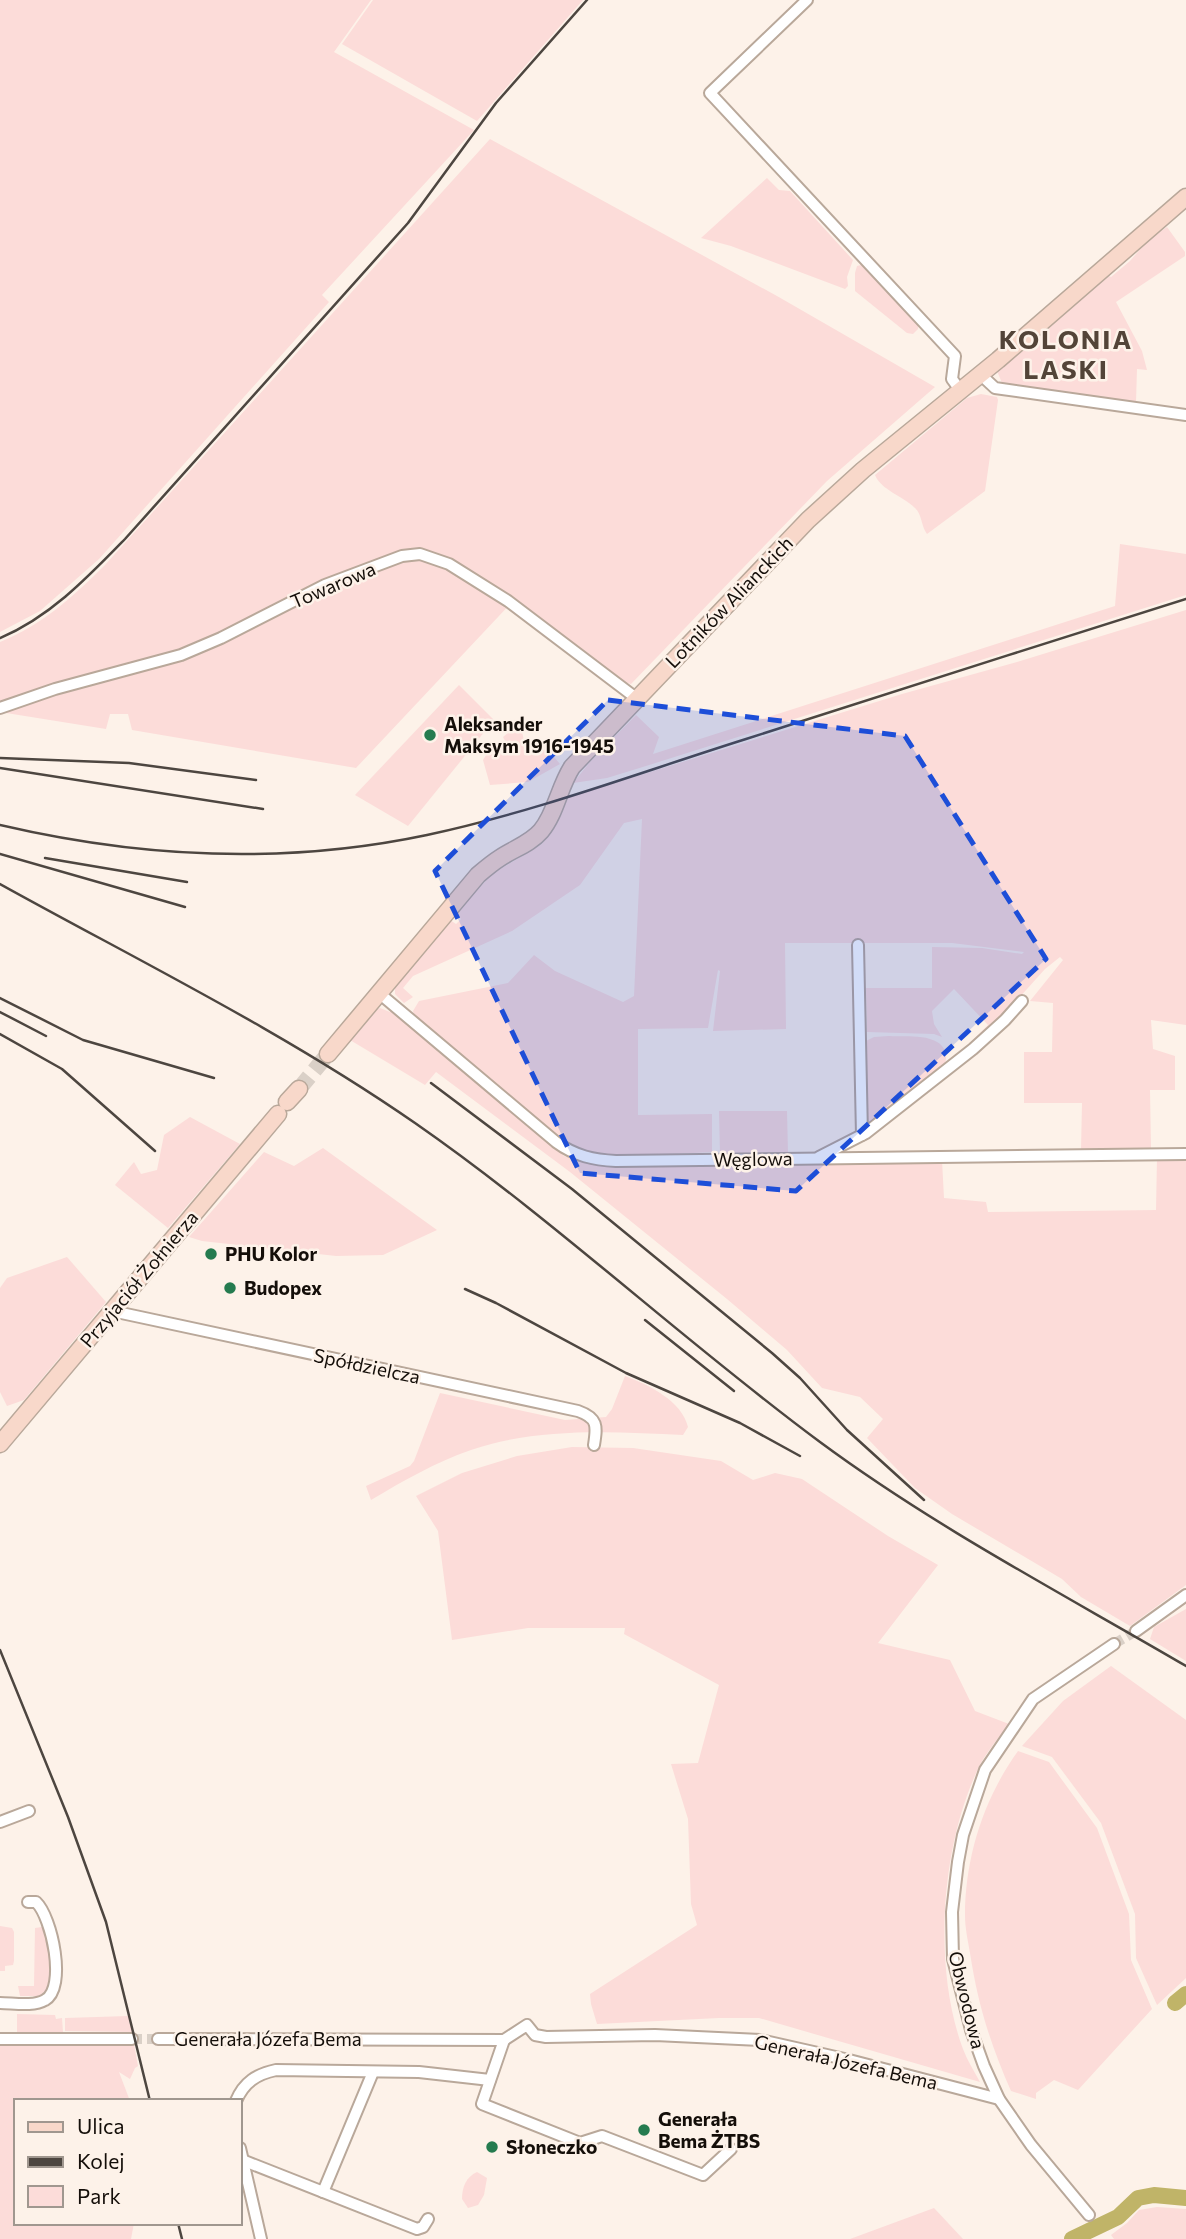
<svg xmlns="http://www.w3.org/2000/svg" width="1186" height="2239" viewBox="0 0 1186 2239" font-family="Commissioner,sans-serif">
	<rect width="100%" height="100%" fill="#fdf2e9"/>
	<g fill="#fcdcd9">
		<polygon points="0,0 371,0 334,52 474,130 322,295 329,302 99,559 40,611 0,632"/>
		<polygon points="373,0 583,0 477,121 342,44"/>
		<path d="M490,139l287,157 158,91 -108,94 -196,203 -7,-2 -110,-82 -158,168 -224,-38 -4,-16h-18l-4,15 -106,-17v-70c41,-16 74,-46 105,-77z"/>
		<polygon points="767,178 779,190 790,191 853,260 847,277 848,286 845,289 731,246 701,238"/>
		<polygon points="1167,227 1185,252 1185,256 1116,302 1142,351 1147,370 1137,369 1136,402 1002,383 997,371 1069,307 1109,276 1111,277 1130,261 1148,240"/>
		<polygon points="865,264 919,318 918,329 913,334 907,333 855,291 855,273 857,266"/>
		<path d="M981,394l16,3 1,3 -13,91 -58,43c-6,-8 -5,-20 -12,-26 -12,-12 -34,-18 -40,-33l92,-77z"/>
		<polygon points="1120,544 1186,554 1186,595 646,766 607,778 573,783 590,762 636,715 659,737 653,754 1115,606"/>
		<polygon points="1186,610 1186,1025 1151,1020 1153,1049 1175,1056 1175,1090 1150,1090 1151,1148 1081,1150 1082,1103 1024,1103 1024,1052 1052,1052 1053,1003 1030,1001 1063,960 1060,957 1045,969 999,1020 956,1057 988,1025 954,989 932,1011 934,1024 942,1037 934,1034 867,1032 866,988 932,988 932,947 982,948 1022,954 1024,952 952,943 785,943 786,1029 713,1031 720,971 718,970 708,1028 638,1029 638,1115 712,1114 712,1152 619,1157 591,1155 564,1143 415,1019 413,1011 419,1001 508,983 534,955 555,971 623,1002 634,996 642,819 624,823 580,885 512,931 413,976 403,988 413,997 404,1003 395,994 395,986 450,920 456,924 461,919 456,913 492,874 542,844 554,825 563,799 902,694 1017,662"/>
		<polygon points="459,685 494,720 408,826 355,795"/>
		<polygon points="520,723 525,745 540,748 543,744 560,764 528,782 490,785 483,760 488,752 512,754 503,737"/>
		<polygon points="380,1008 390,1012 392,1010 546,1138 564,1156 600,1166 942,1160 944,1198 986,1202 988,1212 1156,1210 1157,1158 1186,1157 1186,1585 1130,1626 1081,1597 1062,1579 952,1514 915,1488 867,1438 883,1419 860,1397 822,1388 787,1350 727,1299 570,1172 436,1072 425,1085 350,1040 375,1010"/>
		<path d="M889,1036c14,1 35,-2 48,6 8,4 12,15 7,23 -12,18 -57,47 -76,62l-4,-6 2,-80 8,-4z"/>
		<polygon points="719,1111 787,1111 788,1153 720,1155"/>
		<polygon points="190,1117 240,1144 168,1228 115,1185 134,1162 141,1174 157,1170 164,1135"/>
		<polygon points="323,1148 437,1230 383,1255 336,1256 202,1241 189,1237 264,1152 294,1166"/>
		<polygon points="67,1257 106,1302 24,1400 7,1406 0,1392 0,1288 7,1278"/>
		<path d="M625,1376c24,9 57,25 63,51l-5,8c-69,-3 -145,-8 -212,15 -35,12 -68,31 -100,50l-5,-14 44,-20 4,-5 26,-68 125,27 41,-3 6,-8z"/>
		<path d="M572,1447l61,1 88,13 32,19 22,-7 27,6 86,57 50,29 -60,78 72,17 25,51 34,13c-9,12 -20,25 -28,39 -40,78 -49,203 -18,286 4,11 11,22 17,33l-221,-64h-40l-122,6 -6,-20 -1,-10 107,-69 -6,-21 -3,-85 -17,-55 27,-1 21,-78 -95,-51 1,-6h-97l-76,12 -14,-109 -22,-35 46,-23 55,-17z"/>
		<polygon points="1186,1609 1186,1661 1150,1639 1154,1627"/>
		<polygon points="1111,1666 1186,1720 1186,1978 1157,2005 1136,1958 1135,1914 1101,1823 1052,1757 1022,1746 1063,1701"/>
		<path d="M1018,1751l31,11 48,66 32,86 2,46 21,49 -74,81 -24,-10 -18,13v6l-25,-8c-21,-48 -33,-86 -41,-138 -2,-12 -5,-25 -5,-37 0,-59 19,-118 53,-165z"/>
		<polygon points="0,1926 12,1928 14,1932 14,1961 13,1965 5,1966 5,1971 0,1971"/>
		<path d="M42,1927c7,18 18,58 -3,69h-19l-2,-10h16l1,-58z"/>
		<polygon points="17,2014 55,2015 56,2019 62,2018 63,2032 17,2032"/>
		<polygon points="128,2016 132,2032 65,2031 65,2018"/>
		<polygon points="0,2044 134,2044 138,2066 135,2068 130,2079 119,2072 130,2101 16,2101 16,2223 134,2223 131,2239 0,2239"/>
		<path d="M477,2172l10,6 -3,17 -6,10 -10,3 -6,-9c0,-12 4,-22 15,-27z"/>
		<polygon points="1157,2207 1186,2209 1186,2239 1114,2239 1111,2235 1127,2223 1139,2210"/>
		<polygon points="934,2208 963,2239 850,2239"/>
	</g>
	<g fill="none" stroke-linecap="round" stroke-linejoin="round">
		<g stroke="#c0b468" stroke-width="16">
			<polyline points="1175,2003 1186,1994"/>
			<polyline points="1072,2239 1118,2217 1138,2198 1154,2195 1186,2198"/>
		</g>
		<g stroke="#dad0c7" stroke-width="10" stroke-dasharray="10 5" stroke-linecap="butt">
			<polyline points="1114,1644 1136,1631"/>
			<polyline points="132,2039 158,2039"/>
		</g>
		<polyline stroke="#dad0c7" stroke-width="16" stroke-dasharray="16 8" stroke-linecap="butt" points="299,1089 328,1054"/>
		<defs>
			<g id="street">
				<polyline points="807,0 710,93 955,356 952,379 960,390"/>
				<polyline points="980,374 995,388 1186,415"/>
				<polyline points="0,708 55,689 181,655 221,638 325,585 402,556 420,554 449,564 508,601 636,698"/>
				<polyline points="858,945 862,1135"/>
				<path d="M379,993l177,149c19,14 38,18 60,19l570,-7"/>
				<polyline points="819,1157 866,1133 973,1049 1005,1020 1022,1001"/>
				<path d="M112,1311l466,100c20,7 19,15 16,34"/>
				<polyline points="1136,1631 1186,1595"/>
				<polyline points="0,1822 29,1811"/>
				<path d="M0,2003c13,0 33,4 45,-3 22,-12 7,-83 -9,-98h-8"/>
				<polyline points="0,2039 132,2039"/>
				<polyline points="158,2039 504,2040"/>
				<polyline points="504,2040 527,2025 535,2035 546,2037 655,2035 760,2040 849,2060 999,2099"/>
				<polyline points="504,2040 482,2104 580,2143 602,2136 703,2175 731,2149"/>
				<path d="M236,2101c8,-19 21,-27 40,-31l143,2 71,8"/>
				<polyline points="240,2148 261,2239"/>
				<polyline points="242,2160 417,2229 423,2227 428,2219"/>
				<polyline points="323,2192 373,2072"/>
				<polyline points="1089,2215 1031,2145 999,2099 984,2066 971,2030 953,1959 952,1912 958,1862 963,1835 985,1770 1033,1699 1114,1644"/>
			</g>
			<g id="secondary">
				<path d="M328,1054l150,-179c7,-6 14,-12 22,-17 13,-9 30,-14 41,-27 15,-18 18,-44 31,-64l236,-247 55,-50 135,-110 188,-163"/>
				<polyline points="287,1102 299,1089"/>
				<polyline points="0,1444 278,1114"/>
			</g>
		</defs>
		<use href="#street" stroke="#b9a89a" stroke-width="14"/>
		<use href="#secondary" stroke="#b9a89a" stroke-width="19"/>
		<use href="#street" stroke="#fff" stroke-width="10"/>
		<use href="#secondary" stroke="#f8d8ca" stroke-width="16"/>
		<g stroke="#4d4640" stroke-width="2.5">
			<path d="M0,638c50,-21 88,-61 125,-99l283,-316 88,-120 91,-103"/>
			<polyline points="0,758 129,763 256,780"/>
			<polyline points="0,768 263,809"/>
			<path d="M0,825c141,33 285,40 427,10 108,-23 214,-63 319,-96 147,-47 293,-94 440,-140"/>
			<polyline points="0,854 185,907"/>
			<polyline points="45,858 187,882"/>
			<path d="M0,884c139,77 284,148 415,239 141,98 267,217 405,319 115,85 243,152 366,224"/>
			<polyline points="0,998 83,1040 214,1078"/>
			<polyline points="0,1012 46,1036"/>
			<polyline points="0,1034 62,1069 155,1151"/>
			<polyline points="431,1083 572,1189 772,1353 800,1378 847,1430 924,1500"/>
			<polyline points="465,1289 496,1303 626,1373 740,1423 800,1456"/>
			<polyline points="645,1320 734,1391"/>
			<polyline points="0,1650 68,1817 106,1922 150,2101"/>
			<polyline points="178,2223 182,2239"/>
		</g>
	</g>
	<path fill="#1d4ed8" fill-opacity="0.2" stroke="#1d4ed8" stroke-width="5" stroke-dasharray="14 9" stroke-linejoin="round" d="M608,700l297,36 141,223 -250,232 -216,-18 -145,-302z"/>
	<g fill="#257b4f" stroke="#fdf2e9" stroke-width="2.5">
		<circle cx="430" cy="735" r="7"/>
		<circle cx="211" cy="1254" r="7"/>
		<circle cx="230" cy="1288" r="7"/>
		<circle cx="644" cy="2130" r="7"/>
		<circle cx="492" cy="2147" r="7"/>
	</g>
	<g text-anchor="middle" stroke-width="5" stroke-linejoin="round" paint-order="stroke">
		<g font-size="19" fill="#140e09" stroke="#fdf2e9">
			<text transform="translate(333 585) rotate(-23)" y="7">Towarowa</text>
			<text transform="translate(729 602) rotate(-46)" y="7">Lotników Alianckich</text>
			<text transform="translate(753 1159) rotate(-1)" y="7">Węglowa</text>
			<text transform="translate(139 1279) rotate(-50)" y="7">Przyjaciół Żołnierza</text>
			<text transform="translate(367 1366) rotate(12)" y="7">Spółdzielcza</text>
			<text transform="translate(967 2000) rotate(76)" y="7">Obwodowa</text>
			<text x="268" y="2046">Generała Józefa Bema</text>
			<text transform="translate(846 2062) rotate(13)" y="7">Generała Józefa Bema</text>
		</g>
		<g font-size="19" font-weight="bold" fill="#140e09" stroke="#fdf2e9" text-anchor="start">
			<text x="444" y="731">Aleksander<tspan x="444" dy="22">Maksym 1916-1945</tspan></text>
			<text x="225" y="1261">PHU Kolor</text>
			<text x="244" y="1295">Budopex</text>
			<text x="658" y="2126">Generała<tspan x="658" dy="22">Bema ŻTBS</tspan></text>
			<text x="506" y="2154">Słoneczko</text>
		</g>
		<g font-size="26" font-weight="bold" letter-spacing="2" fill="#534438" stroke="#fdf2e9">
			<text x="1066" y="349">KOLONIA<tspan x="1066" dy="30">LASKI</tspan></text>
		</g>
	</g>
	<rect x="14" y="2099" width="228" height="126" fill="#fdf2e9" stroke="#a0978f" stroke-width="2"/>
	<rect x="28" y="2122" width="35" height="10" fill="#f8d8ca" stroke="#a0978f" stroke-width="2"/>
	<text x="77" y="2134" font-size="21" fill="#140e09">Ulica</text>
	<rect x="28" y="2157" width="35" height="10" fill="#4d4640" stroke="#a0978f" stroke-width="2"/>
	<text x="77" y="2169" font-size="21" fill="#140e09">Kolej</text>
	<rect x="28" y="2186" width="35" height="21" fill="#fcdcd9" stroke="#a0978f" stroke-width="2"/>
	<text x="77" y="2204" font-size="21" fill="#140e09">Park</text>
</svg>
